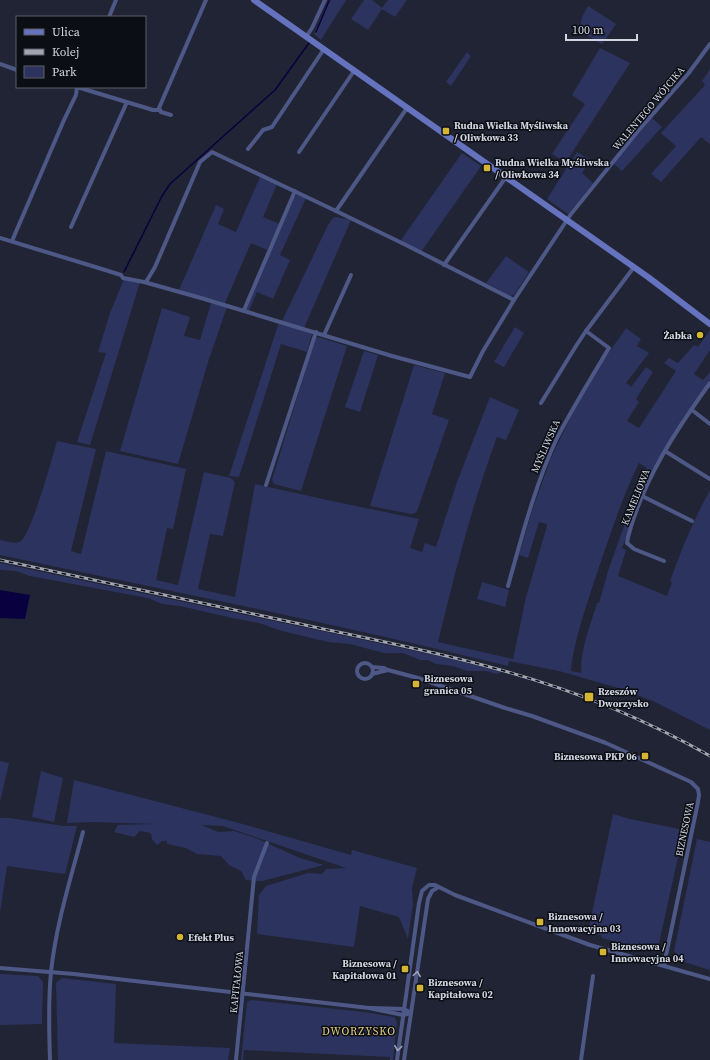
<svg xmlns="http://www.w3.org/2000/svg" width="710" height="1060" viewBox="0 0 710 1060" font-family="'Source Serif 4',serif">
	<rect width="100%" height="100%" fill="#212434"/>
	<g fill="#2c335f" fill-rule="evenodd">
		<polygon points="331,0 346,0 321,40 314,34 328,1 330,2"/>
		<polygon points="364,0 372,0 382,8 388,0 407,0 395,17 382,9 368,30 351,19"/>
		<polygon points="588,6 616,24 602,44 579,31 582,17"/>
		<polygon points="600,48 630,63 566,162 552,154 585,104 572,95"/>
		<polygon points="467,52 471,56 451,86 446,82"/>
		<polygon points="710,69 710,144 701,137 661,182 651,174 676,146 661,133 705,85 702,81"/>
		<polygon points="652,118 662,127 622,171 613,163"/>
		<polygon points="577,152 590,160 582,173 593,183 568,214 547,199"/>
		<polygon points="462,153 481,166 421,252 401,240"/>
		<polygon points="260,177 277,184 263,217 279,224 267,250 251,243 225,303 179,290 216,205 224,209 218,224 236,232"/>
		<polygon points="297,195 306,198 280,255 290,260 273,299 257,292 249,311 245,309 294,198"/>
		<polygon points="335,217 351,220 304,328 282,321 328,225 333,218"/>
		<polygon points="506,256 529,272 514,295 510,296 486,283"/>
		<polygon points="124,279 140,282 90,445 77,442 106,353 98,352 110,313"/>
		<polygon points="211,303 227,307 209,359 178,464 120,451 162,308 190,317 184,336 200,340"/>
		<polygon points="279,322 312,334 307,352 281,344 239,477 229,476"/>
		<polygon points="515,327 524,333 504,367 494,362"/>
		<path d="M626,328l15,11 -4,7 12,7 -23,30 5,4 15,-20 7,5 -17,27 3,3 -12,19 12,7 37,-57 -12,-8 5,-5 9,5 16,-18 4,2 12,-17v20l-16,24 9,6 7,-8v8l-27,38 -32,54 -29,76 4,2 -8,26 49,20 5,-14 -2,-1c11,-31 24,-62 40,-91v240l-57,-29 -35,-13 -59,-17 -50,-10 -1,5c-169,-42 -339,-75 -508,-111v-15c7,1 15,5 21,1 10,-7 32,-85 36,-100l39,8 -25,102 10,3 25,-103 80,18 -13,60 -6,-1 -11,52 22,5 26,-113 27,6 4,4 -12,54 -13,-2 -12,55 37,8 20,-113 72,16 92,19 -9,29 12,4 3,-9 11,4 21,-65 33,-85 29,13 -13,30 -9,-3c-25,67 -42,136 -59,205l75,17 13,-62 21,-71v-2l-8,-2 -11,36 -9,-3 13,-44 19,-53 24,-50 21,-37zM639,463l8,5 -9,19 -29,81 -10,35h-2c-6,20 -14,40 -16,61 0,3 1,6 0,9l-10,-2c2,-26 14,-61 22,-86 14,-41 27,-83 46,-122z"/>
		<polygon points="318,337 347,346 301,491 274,484 272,480 315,339"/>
		<polygon points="364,351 378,355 360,412 345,407"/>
		<polygon points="414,365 445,373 432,414 449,420 417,511 415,513 411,514 370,506"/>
		<polygon points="0,563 364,640 448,658 502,672 497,674 486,671 467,671 453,666 436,664 428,660 420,660 403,653 384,653 350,644 328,642 282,631 259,623 232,618 180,606 162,604 148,598 30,576 16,571 0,570"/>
		<polygon points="482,582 509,590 505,607 477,599"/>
		<polygon points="0,761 9,763 0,802"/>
		<polygon points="41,771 63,778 54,822 32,817"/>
		<polygon points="74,780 239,823 351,855 352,850 417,868 412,888 413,904 408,939 399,917 360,906 354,947 257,934 259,895 266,886 308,873 322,874 326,869 346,868 223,826 202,825 218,832 234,831 258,839 300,858 324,865 262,881 246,880 241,871 229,865 221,856 197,854 186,848 167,844 167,841 162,841 157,845 152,839 151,833 140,831 134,837 114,832 118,825 157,824 92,822 67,823"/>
		<polygon points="613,814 630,819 684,830 658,948 653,952 602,938 601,935 588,932"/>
		<polygon points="0,818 9,818 64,826 77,826 65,874 7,866 0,913"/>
		<polygon points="697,839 710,842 710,970 681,961 674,951"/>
		<polygon points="0,974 38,976 43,982 42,1024 0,1025"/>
		<polygon points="62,978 116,984 114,1043 230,1048 228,1060 58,1060 56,983"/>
		<polygon points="251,1000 364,1012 394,1017 397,1022 393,1060 390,1060 390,1057 244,1050 243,1060 241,1060 247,1002"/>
	</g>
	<polygon fill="#09003f" points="0,590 30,595 25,619 0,618"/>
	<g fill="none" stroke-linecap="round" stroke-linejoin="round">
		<g stroke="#09003f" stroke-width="1.5">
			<polyline points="316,32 329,1"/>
			<polyline points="124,272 162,196 170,184 275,90 309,43"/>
		</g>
		<g stroke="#4e5887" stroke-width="4">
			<polyline points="109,17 116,0"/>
			<polyline points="306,37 312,28 325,0"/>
			<polyline points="0,64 17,70"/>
			<polyline points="77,87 153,110 159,110"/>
			<polyline points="407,108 336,211 406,245 514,300 571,214 638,131 688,74 710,44"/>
			<polyline points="171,115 161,112 159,108 206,0"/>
			<polyline points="248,149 263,130 272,127 324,49"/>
			<polyline points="299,152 354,71"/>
			<polyline points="71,227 127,102"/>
			<polyline points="0,238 102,269 121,275 123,278 144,282 201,298 392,356 470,377 483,351 514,300"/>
			<polyline points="12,241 64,120 76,95 77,87"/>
			<polyline points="444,265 506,177"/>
			<polyline points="146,282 155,267 200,162 212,152 336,211"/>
			<polyline points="244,310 295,191"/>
			<polyline points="586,331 634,267"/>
			<polyline points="324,335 351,275"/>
			<polyline points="692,410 710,424"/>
			<polyline points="665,451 710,479"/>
			<polyline points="266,485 316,332"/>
			<polyline points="642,496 692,521"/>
			<path d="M664,561l-30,-12 -7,-6 1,-6c15,-57 48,-107 82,-154"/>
			<path d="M508,586c14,-50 27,-101 49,-148 16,-31 34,-60 52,-90l-23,-17 -10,15 -35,57"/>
			<circle cx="365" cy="671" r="8"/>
			<polyline points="372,667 384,668 388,670 372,674"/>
			<polyline points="388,670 418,678 505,708 532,716 606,743 691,782 698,789 699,795 698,802 664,965"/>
			<polyline points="0,968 74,974 369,1008 403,1015 411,1013"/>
			<polyline points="371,1008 404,1009 411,1013"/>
			<path d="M50,1060c-1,-29 -2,-59 1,-88 5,-48 20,-94 32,-140"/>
			<polyline points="236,1060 254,877 267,843"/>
			<polyline points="397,1060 419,903 422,891 429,885 435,885 455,895 590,945 710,979"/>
			<polyline points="404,1060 428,899 432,891 437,888"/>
			<polyline points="581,1060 593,976"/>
		</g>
		<polyline stroke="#6573bf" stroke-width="6" points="254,0 648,277 710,324"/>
		<defs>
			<path id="rail" d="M0,560c102,22 203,43 305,65 64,14 129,26 192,44 74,20 146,49 213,87"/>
		</defs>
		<use href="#rail" stroke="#a2a5b1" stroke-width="3"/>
		<use href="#rail" stroke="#0c0e15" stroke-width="1.5" stroke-dasharray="4.5" stroke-linecap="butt"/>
	</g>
	<defs><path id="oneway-chevron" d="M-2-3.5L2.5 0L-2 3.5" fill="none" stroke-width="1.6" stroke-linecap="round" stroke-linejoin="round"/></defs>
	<g stroke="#9da3bc">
		<use href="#oneway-chevron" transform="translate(417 974) rotate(-82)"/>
		<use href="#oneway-chevron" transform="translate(398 1048) rotate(97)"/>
	</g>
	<g fill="#d5b534" stroke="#0c0e15" stroke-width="1.5">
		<rect x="442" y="127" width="8" height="8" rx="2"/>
		<rect x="483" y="164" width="8" height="8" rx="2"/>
		<circle cx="700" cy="335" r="4"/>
		<rect x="412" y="680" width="8" height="8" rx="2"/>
		<rect x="584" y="692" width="10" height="10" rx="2"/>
		<rect x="641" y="752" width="8" height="8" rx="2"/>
		<rect x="536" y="918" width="8" height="8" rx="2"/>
		<circle cx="180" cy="937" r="4"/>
		<rect x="599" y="948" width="8" height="8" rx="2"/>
		<rect x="401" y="965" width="8" height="8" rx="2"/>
		<rect x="416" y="984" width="8" height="8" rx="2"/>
	</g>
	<g text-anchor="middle" stroke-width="3" stroke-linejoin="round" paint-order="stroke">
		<g font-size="10" fill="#d2d5e0" stroke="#0c0e15">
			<text transform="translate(648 108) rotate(-50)" y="4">WALENTEGO WÓJCIKA</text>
			<text transform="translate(545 446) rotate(-66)" y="4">MYŚLIWSKA</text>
			<text transform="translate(635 497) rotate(-68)" y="4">KAMELIOWA</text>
			<text transform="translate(684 829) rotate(-78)" y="4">BIZNESOWA</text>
			<text transform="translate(236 982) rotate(-84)" y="4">KAPITAŁOWA</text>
		</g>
		<g font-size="10" font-weight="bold" fill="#d2d5e0" stroke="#0c0e15" text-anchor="start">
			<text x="454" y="129">Rudna Wielka Myśliwska<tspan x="454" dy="12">/ Oliwkowa 33</tspan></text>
			<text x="495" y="166">Rudna Wielka Myśliwska<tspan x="495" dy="12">/ Oliwkowa 34</tspan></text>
			<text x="692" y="339" text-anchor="end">Żabka</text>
			<text x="424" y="682">Biznesowa<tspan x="424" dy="12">granica 05</tspan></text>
			<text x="598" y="695">Rzeszów<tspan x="598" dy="12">Dworzysko</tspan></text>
			<text x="637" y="760" text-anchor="end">Biznesowa PKP 06</text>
			<text x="548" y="920">Biznesowa /<tspan x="548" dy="12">Innowacyjna 03</tspan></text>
			<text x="188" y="941">Efekt Plus</text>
			<text x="611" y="950">Biznesowa /<tspan x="611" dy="12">Innowacyjna 04</tspan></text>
			<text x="397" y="967" text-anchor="end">Biznesowa /<tspan x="397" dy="12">Kapitałowa 01</tspan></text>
			<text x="428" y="986">Biznesowa /<tspan x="428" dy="12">Kapitałowa 02</tspan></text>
		</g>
		<g font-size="11" letter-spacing="1" fill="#e2cc7f" stroke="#0c0e15">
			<text x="359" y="1035">DWORZYSKO</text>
		</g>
	</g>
	<rect x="16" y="16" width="130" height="72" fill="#0c0e15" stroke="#5b5e66"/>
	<rect x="24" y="29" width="20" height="6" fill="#6573bf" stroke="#5b5e66"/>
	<text x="52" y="36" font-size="12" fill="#d2d5e0">Ulica</text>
	<rect x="24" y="49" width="20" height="6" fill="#a2a5b1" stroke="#5b5e66"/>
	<text x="52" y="56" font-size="12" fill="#d2d5e0">Kolej</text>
	<rect x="24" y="66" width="20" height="12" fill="#2c335f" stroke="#5b5e66"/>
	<text x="52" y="76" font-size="12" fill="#d2d5e0">Park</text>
	<path d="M566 34v6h71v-6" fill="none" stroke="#d2d5e0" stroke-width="2"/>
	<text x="572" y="34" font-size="12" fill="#d2d5e0" stroke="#0c0e15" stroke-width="3" paint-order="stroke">100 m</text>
</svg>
